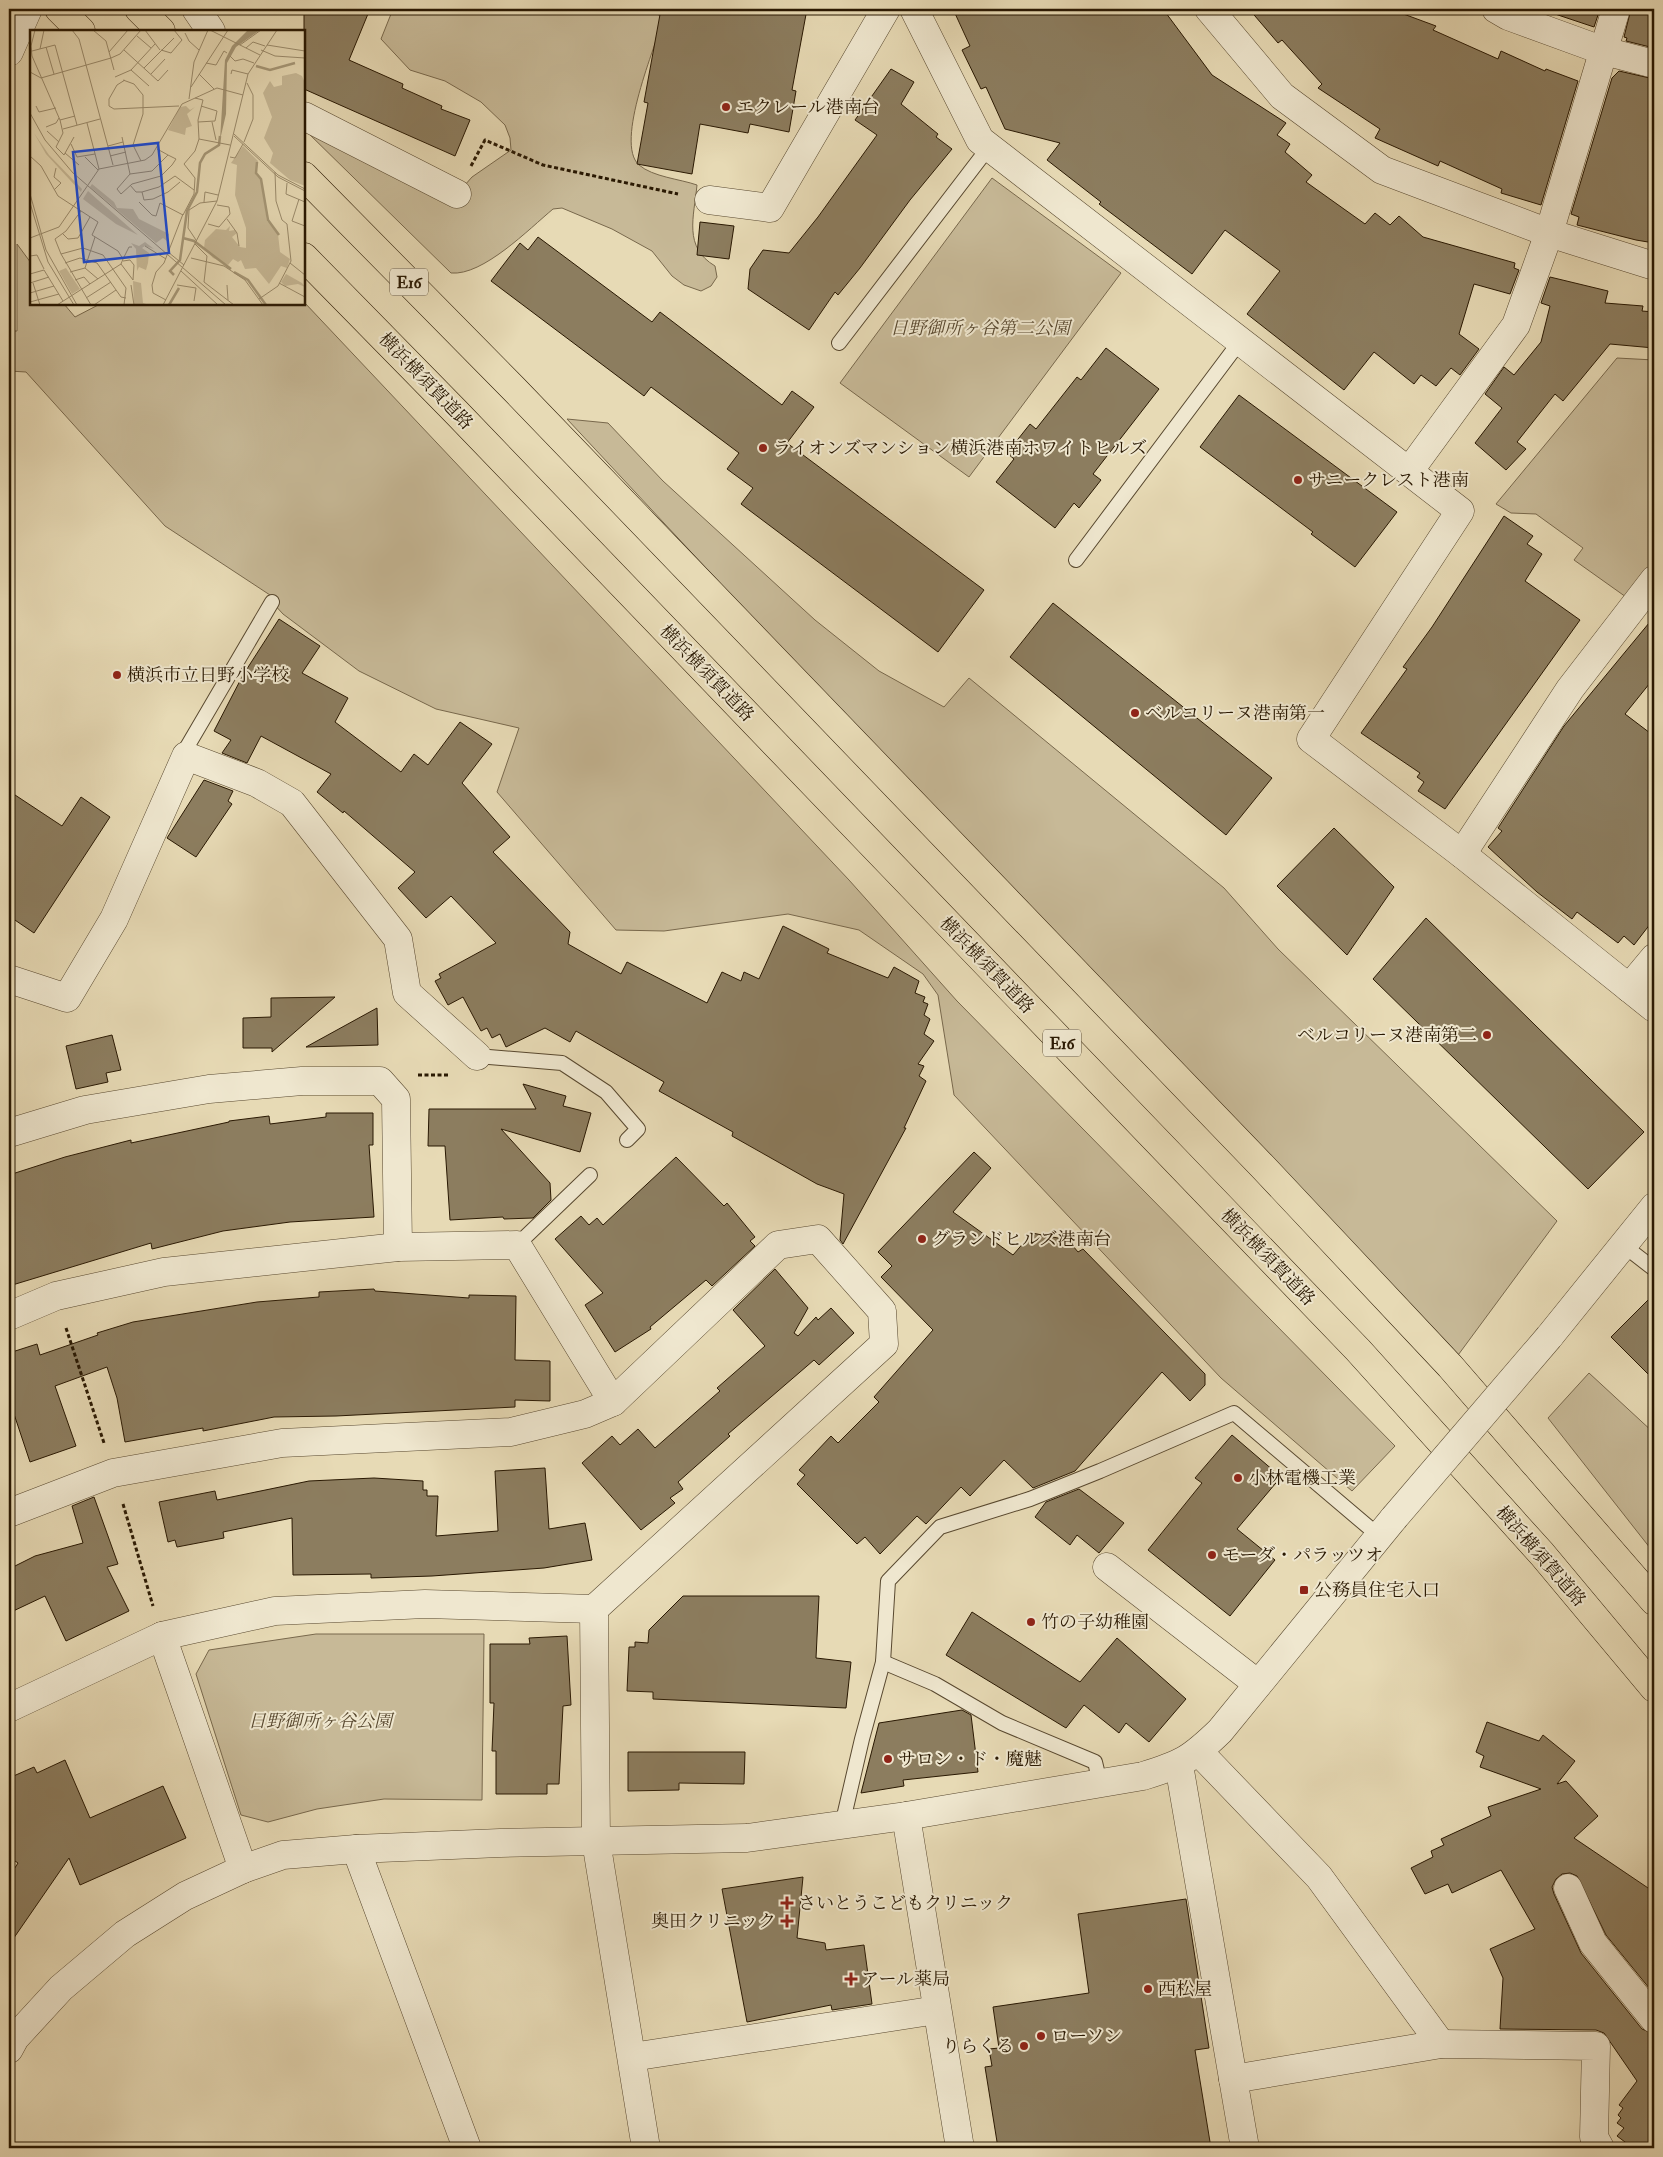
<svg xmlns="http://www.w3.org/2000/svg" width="1663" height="2157" viewBox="0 0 1663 2157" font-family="'IM FELL Double Pica','Noto Serif JP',serif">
	<rect width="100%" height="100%" fill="#e7dab5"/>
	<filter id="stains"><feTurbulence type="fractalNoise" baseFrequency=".004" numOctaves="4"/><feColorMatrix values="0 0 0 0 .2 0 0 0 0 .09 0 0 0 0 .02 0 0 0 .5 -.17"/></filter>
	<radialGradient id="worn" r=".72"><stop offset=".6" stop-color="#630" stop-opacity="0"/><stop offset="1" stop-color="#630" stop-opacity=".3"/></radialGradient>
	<g fill="#c7b997" stroke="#78684c">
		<path d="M393,9h250l21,8c-8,28 -50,126 -25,148 14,12 41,14 58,20 -3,32 -14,62 18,81l2,11 -6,9 -10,5 -17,-6 -12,-9 -20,-25 -40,-22 -50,-21 -9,1c-24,20 -70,67 -102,64l-147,-144 153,65 15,-17 39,-27 -1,-12 -5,-13 -24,-23 -36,-21 -35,-11 -29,-31z"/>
		<polygon points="992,178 1121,273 969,477 840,383"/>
		<polygon points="17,244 31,263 31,304 64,304 75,317 100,304 304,304 304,302 849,880 957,1001 1395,1446 1352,1491 1221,1378 954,1095 938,995 923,974 859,930 788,914 664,931 616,930 497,792 519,728 436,709 359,671 283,614 272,602 273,597 165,526 26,372 9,371 9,331 17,331"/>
		<polygon points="1617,358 1654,360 1654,562 1626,597 1574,560 1583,548 1536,514 1511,513 1496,504"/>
		<polygon points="567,419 608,423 663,481 815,620 879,671 944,707 969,678 1224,888 1278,949 1557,1221 1450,1366"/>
		<polygon points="1589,1373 1654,1433 1654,1553 1548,1418"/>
		<polygon points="316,1634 484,1634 482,1800 384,1799 317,1809 268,1822 241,1815 196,1674 209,1650"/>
	</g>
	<g fill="#8c7d5f" stroke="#291802">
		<polygon points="304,9 370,9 349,60 403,84 402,88 442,106 441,109 470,120 455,156 304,89"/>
		<polygon points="661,9 807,9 792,90 796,91 789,132 750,124 748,133 700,124 692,174 637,164 648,103 644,102"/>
		<polygon points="953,9 1163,9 1212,75 1286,123 1277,135 1290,144 1285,152 1312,175 1306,182 1365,224 1375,213 1390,225 1399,216 1423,237 1515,263 1514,268 1519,270 1510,294 1474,284 1459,334 1479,349 1460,375 1451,368 1436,386 1421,375 1414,384 1374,352 1344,390 1247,314 1280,271 1225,230 1192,274 1099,204 1101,202 1047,160 1060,143 1005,129 986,87 981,89 962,50 970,46"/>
		<polygon points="1249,9 1390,9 1436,26 1433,30 1498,59 1501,51 1545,71 1546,69 1578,81 1541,205 1501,193 1502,189 1440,161 1438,166 1375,138 1380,129 1318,88 1322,84 1282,40 1278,43"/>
		<polygon points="1556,9 1600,9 1594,27 1555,14"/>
		<polygon points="1631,9 1654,9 1654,48 1626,41 1627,38 1624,37"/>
		<polygon points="891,69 914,82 901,104 938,134 936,137 952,149 910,200 860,268 838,295 835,292 809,330 748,289 750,269 763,250 789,253 818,217 877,135 855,120"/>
		<polygon points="1619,71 1654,79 1654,243 1636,240 1577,225 1579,217 1571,214 1612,78"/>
		<polygon points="700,222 734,226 729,259 697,255"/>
		<polygon points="538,237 652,322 660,312 782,405 792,391 814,407 787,443 984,590 938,652 741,504 753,488 727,469 739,453 651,387 644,396 491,281 520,243 528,250"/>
		<polygon points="1550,277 1608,291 1605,303 1643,306 1642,311 1654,312 1654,348 1610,344 1563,401 1555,394 1517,442 1526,449 1506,470 1475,443 1502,408 1485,394 1504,367 1514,375 1541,342 1550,306 1541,303"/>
		<polygon points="1106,348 1159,389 1093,474 1101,480 1079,508 1074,503 1055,528 996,482 1014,459 1007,453 1030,424 1036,429 1077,377 1081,380"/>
		<polygon points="1239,395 1397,512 1355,567 1311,534 1313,532 1200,447"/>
		<polygon points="1504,516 1533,536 1527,544 1542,554 1525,581 1580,620 1445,809 1418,791 1424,782 1417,777 1420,773 1361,733 1407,669 1403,667 1432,627"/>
		<polygon points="1053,603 1272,778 1226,835 1010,657"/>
		<polygon points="1654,617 1654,678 1625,714 1654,736 1654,919 1634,945 1624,936 1618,943 1577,912 1572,919 1537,892 1488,847 1502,831 1498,828 1564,726"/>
		<polygon points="279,619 320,646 302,673 348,698 335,722 401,772 414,754 428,765 460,722 492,744 462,783 510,837 493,852 570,932 568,944 621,974 627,962 707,1003 722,972 741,981 744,972 759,979 783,926 829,949 827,953 888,978 894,967 919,981 915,993 925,997 923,1002 928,1004 924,1015 930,1019 924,1034 934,1041 918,1064 924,1066 919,1076 926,1081 904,1128 906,1128 843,1244 840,1240 844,1194 817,1184 732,1136 733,1132 659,1091 664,1082 576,1031 570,1042 545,1028 506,1047 500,1034 492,1038 487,1028 481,1031 463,997 448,1005 435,981 441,978 439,974 496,943 451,896 426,918 398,888 415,872 344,811 343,813 317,792 331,774 261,736 247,763 222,753 231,740 214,731 243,675"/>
		<polygon points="204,780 233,791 228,801 232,804 196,857 167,838"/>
		<polygon points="9,791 62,826 81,797 110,817 34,933 9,916"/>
		<polygon points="1334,828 1394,887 1347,955 1277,886"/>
		<polygon points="1426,918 1644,1132 1588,1189 1373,979"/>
		<polygon points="335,997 272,1052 272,1048 243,1048 243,1018 271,1017 271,998"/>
		<polygon points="377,1008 378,1045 306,1047"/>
		<polygon points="112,1035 121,1070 106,1073 108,1082 76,1089 66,1046"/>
		<polygon points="523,1084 566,1096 563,1106 591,1113 580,1152 501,1129 550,1183 551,1200 533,1218 504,1219 503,1217 450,1220 445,1146 428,1146 429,1109 536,1109"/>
		<polygon points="326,1113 373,1113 373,1145 369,1145 374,1217 290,1222 223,1231 152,1249 151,1243 9,1286 9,1175 65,1157 131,1140 131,1143 229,1122 229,1121 269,1116 270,1124 326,1117"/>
		<polygon points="974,1152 991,1168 953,1212 1013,1255 1032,1233 1068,1240 1078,1252 1083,1249 1205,1374 1205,1385 1190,1401 1162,1372 1075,1471 1033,1488 1004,1460 970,1496 961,1487 926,1524 917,1516 880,1554 865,1537 857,1544 797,1484 805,1475 799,1470 831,1436 838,1443 879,1402 874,1397 933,1330 881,1277 892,1266 878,1252"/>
		<polygon points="676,1157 724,1206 727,1203 755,1237 750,1241 755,1246 712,1286 706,1280 650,1327 651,1329 615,1352 585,1305 603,1293 555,1239 581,1216 589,1225 597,1218 603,1225"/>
		<polygon points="775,1269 808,1308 794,1333 798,1336 816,1317 818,1320 831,1308 854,1333 819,1365 814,1360 728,1434 730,1436 678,1482 683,1489 670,1498 675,1503 641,1530 582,1463 612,1436 620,1445 638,1429 655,1448 720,1391 717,1388 765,1346 733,1310"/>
		<polygon points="374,1289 375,1291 469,1298 469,1295 516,1296 515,1360 550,1361 550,1401 515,1400 515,1407 336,1416 274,1417 203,1431 203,1428 125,1442 117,1398 107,1367 55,1386 76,1446 30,1462 9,1399 9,1353 37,1344 40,1355 98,1335 97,1333 133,1322 257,1302 319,1297 319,1292"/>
		<polygon points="1654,1294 1654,1380 1611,1337"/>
		<polygon points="1232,1435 1281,1477 1237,1529 1275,1560 1230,1616 1148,1550 1202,1483 1195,1478"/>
		<polygon points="545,1468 549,1529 585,1523 592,1560 544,1568 432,1576 371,1578 371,1574 293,1575 292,1518 223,1532 224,1538 177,1547 175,1540 168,1542 159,1502 215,1491 217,1500 309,1481 374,1478 423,1481 423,1490 427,1490 427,1496 438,1496 436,1536 498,1531 495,1471"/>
		<polygon points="1079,1489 1124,1523 1099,1553 1077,1535 1070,1545 1035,1517 1046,1502"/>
		<polygon points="94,1497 118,1564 107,1567 129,1611 66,1641 45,1596 9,1613 9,1569 35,1556 83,1543 72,1506"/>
		<polygon points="683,1596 819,1596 816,1658 851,1662 846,1708 653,1699 653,1692 627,1691 629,1647 635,1647 635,1642 648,1643 649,1630"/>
		<polygon points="972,1612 1080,1682 1117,1638 1186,1699 1149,1742 1126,1723 1119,1733 1084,1705 1066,1728 946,1655"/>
		<polygon points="567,1636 571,1705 563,1706 559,1784 547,1784 547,1794 496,1794 496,1751 492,1751 494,1703 490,1703 490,1644 530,1644 529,1638"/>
		<polygon points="962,1710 971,1715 978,1772 903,1780 904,1786 861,1793 879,1723"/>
		<polygon points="1487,1722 1539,1741 1543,1735 1575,1761 1557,1784 1566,1781 1598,1816 1574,1838 1654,1892 1654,1994 1606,1935 1577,1876 1570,1873 1562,1874 1556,1879 1552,1887 1554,1894 1581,1953 1642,2029 1654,2034 1654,2148 1633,2148 1617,2136 1624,2128 1617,2123 1621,2118 1618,2115 1623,2108 1619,2105 1637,2081 1604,2033 1596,2030 1500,2029 1503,1978 1490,1949 1535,1929 1501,1870 1452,1893 1448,1884 1425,1894 1411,1868 1433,1857 1431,1851 1444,1845 1441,1839 1491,1816 1488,1807 1541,1789 1480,1767 1484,1756 1476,1752"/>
		<polygon points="628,1752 745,1752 744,1784 679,1783 679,1790 628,1791"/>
		<polygon points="65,1760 90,1818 163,1786 186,1838 80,1885 69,1858 9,1945 9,1877 18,1863 9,1857 9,1778 34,1767 37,1773"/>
		<polygon points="803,1877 797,1938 825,1943 826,1950 864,1945 872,2004 832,2010 831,2005 747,2022 722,1889"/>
		<polygon points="1186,1899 1209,2048 1195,2050 1211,2148 998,2148 985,2067 992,2066 989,2049 999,2048 993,2007 1089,1993 1078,1914"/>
	</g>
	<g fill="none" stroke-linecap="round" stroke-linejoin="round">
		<defs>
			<g id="service">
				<polyline points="839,343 989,147"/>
				<polyline points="1076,560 1241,340"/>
				<polyline points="186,756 187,747 272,602"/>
				<polyline points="477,1056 562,1063 606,1092 638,1129 627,1140"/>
				<polyline points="517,1245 590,1175"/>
				<polyline points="1623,1245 1654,1269"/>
				<polyline points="883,1662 935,1684 1002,1723 1095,1762 1100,1783"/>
				<polyline points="842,1825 862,1739 883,1662 888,1581 940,1527 1030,1499 1100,1471 1234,1413 1379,1536"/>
			</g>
			<g id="minor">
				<polyline points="196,9 211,31"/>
				<polyline points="914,9 980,140 1460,511 1311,739 1462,854 1654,1008"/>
				<polyline points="1209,9 1282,96 1382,170 1549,233 1654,266"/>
				<polyline points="1496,9 1508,16 1604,51 1654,64"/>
				<polyline points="9,52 28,9"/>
				<polyline points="304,116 457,194"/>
				<polyline points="709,200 770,208 886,9"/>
				<polyline points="1410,470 1516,325 1549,233 1616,9"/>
				<polyline points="1462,854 1570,689 1654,580"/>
				<polyline points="9,979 67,998 114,919 186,756 257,783 292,803 398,939 407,993 477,1056"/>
				<polyline points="1629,988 1654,958"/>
				<polyline points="9,1133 85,1110 209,1089 302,1081 380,1081 396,1099 398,1247"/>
				<polyline points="9,1316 56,1296 164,1272 398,1247 517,1245 613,1402"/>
				<polyline points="9,1513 113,1473 282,1443 511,1432 585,1414 613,1402 778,1245 818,1239 882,1311 884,1344 594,1609 425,1604 275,1611 162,1636 9,1708"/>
				<polyline points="1107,1567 1258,1684"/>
				<polyline points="594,1609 596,1841 646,2148"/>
				<polyline points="162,1636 243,1869"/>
				<polyline points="1199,1752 1319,1877 1441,2044"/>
				<polyline points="1179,1765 1245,2148"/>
				<polyline points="906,1816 960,2148"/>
				<polyline points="356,1849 467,2148"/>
				<polyline points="1568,1888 1593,1943 1654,2019"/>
				<polyline points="632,2057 937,2010"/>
				<polyline points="1233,2079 1441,2044 1596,2046 1594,2137 1600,2148"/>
			</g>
			<g id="tertiary">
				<polyline points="1549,1337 1654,1207"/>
				<path d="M9,2049l6,-11 46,-50 64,-54 60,-38 58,-27 40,-14 73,-6 144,-6 247,-5 159,-22 237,-40c39,-12 47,-16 77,-45l174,-213"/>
			</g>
			<g id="motorway">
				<polyline points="59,9 81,31"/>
				<polyline points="139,9 161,31"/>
				<polyline points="304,176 514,389 1263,1167 1450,1366 1654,1601"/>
				<polyline points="304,257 456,412 1358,1350 1542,1554 1654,1688"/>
			</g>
		</defs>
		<use href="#service" stroke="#58482f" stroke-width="16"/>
		<use href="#minor" stroke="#58482f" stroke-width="29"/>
		<use href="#tertiary" stroke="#58482f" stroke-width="29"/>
		<use href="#motorway" stroke="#291802" stroke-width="29"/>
		<g stroke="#291802" stroke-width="3" stroke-dasharray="4 2.5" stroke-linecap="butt">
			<polyline points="471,166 485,140 543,165 678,194"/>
			<polyline points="418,1075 449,1075"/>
			<polyline points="66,1328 104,1443"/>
			<polyline points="123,1504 153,1606"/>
		</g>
		<use href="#service" stroke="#efe7cf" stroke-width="14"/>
		<use href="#minor" stroke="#efe7cf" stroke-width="28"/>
		<use href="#tertiary" stroke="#efe7cf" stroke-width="28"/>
		<use href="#motorway" stroke="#e7dab5" stroke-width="28"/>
		<defs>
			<polyline id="tertiary-bridge" points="1394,1518 1549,1337"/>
		</defs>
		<use href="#tertiary-bridge" stroke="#58482f" stroke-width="29" stroke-linecap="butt"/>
		<use href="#tertiary-bridge" stroke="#efe7cf" stroke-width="28"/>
	</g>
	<g fill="#8f2418" stroke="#efe7cf" stroke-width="2">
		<circle cx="726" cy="107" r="5"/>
		<circle cx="763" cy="448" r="5"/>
		<circle cx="1298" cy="480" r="5"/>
		<circle cx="117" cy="675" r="5"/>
		<circle cx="1135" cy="713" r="5"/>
		<circle cx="1487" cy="1035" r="5"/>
		<circle cx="922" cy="1239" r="5"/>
		<circle cx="1238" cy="1478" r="5"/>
		<circle cx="1212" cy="1555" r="5"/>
		<rect x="1299" y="1585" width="10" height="10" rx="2.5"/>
		<circle cx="1031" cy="1622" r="5"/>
		<circle cx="888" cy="1759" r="5"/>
		<path d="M784.5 1895.5h5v5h5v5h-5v5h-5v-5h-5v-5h5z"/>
		<path d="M784.5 1913.5h5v5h5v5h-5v5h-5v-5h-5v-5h5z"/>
		<path d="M848.5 1971.5h5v5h5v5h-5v5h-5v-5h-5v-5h5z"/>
		<circle cx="1148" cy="1989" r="5"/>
		<circle cx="1041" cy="2036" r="5"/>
		<circle cx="1024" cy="2046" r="5"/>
	</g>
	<g text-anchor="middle" stroke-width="4" stroke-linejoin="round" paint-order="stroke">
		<g fill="#efe7cf" stroke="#645640" stroke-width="1">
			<rect x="390" y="268.5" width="38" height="27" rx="4"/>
			<rect x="1043" y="1029.5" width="38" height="27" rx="4"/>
		</g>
		<g font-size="16" font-weight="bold" fill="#291802">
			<text x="409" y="288">E16</text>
			<text x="1062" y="1049">E16</text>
		</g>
		<g font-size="18" fill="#291802" stroke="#efe7cf" text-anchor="start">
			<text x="736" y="113">エクレール港南台</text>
			<text x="773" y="454">ライオンズマンション横浜港南ホワイトヒルズ</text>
			<text x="1308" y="486">サニークレスト港南</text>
			<text x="127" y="681">横浜市立日野小学校</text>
			<text x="1145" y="719">ベルコリーヌ港南第一</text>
			<text x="1477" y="1041" text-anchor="end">ベルコリーヌ港南第二</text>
			<text x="932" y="1245">グランドヒルズ港南台</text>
			<text x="1248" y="1484">小林電機工業</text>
			<text x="1222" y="1561">モーダ・パラッツオ</text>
			<text x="1314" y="1596">公務員住宅入口</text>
			<text x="1041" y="1628">竹の子幼稚園</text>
			<text x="898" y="1765">サロン・ド・魔魅</text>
			<text x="798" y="1909">さいとうこどもクリニック</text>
			<text x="776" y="1927" text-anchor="end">奥田クリニック</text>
			<text x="861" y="1985">アール薬局</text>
			<text x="1158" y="1995">西松屋</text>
			<text x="1051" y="2042">ローソン</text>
			<text x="1014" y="2052" text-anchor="end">りらくる</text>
		</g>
		<g font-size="18" font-style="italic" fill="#58482f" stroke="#efe7cf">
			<text x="980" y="334">日野御所ヶ谷第二公園</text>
			<text x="320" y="1727">日野御所ヶ谷公園</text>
		</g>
		<g font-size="18" fill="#291802" stroke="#efe7cf">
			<text transform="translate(426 381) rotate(46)" y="6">横浜横須賀道路</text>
			<text transform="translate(707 673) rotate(46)" y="6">横浜横須賀道路</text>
			<text transform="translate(987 965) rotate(46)" y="6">横浜横須賀道路</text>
			<text transform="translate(1268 1257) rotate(46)" y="6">横浜横須賀道路</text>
			<text transform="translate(1541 1556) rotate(49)" y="6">横浜横須賀道路</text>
		</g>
	</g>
	<g transform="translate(30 30)">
		<rect width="275" height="275" fill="#e7dab5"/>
		<path d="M266,43l6,3 3,7v103l-15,-6 -20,-17 3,-10 -9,-15 8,-21 -9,-24 7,-12 4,6 8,-2v-9zM156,76l4,4 5,-3 -8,7 5,12 -6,2 -1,7 -17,-5 12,-23zM4,103l15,22 33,34 -1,3 -35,-38zM213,116l15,15 -2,14 5,4 6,42 11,13 2,18 10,7 -3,9 -6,-2 -12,18 -13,-16 -11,1 -4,-9 -3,2 -5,-3 -5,6 -15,-7 -9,-10 1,-8 11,-11 10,1 4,-4 -1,5 6,-1 2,3 -5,4 8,10 6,1v-20l-11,-33 2,-30 -6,-2zM62,154l22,18 3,6 16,1 6,10 30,15 -2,7 -4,-3 -7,5 -66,-56zM58,161l10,9 40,35 -22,-11 -33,-25zM115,212l9,7 -9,-3 -3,2 7,5 -1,10 -2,7 -7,-3 -2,4 -1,-22 -5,-6 8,3zM36,238l14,21 -8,5 -13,-23zM256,244l16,9 3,4 -7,-3 -13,2 -4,-4zM103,251l8,2 2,20 6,2h-15z" fill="#c7b997"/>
		<path d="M218,0h12l-24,17 -9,16 -1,51 -6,26 5,-80 7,-14z" fill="#a69878"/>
		<path fill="none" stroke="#a69878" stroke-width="2.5" d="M226,36l14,4 25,-7M227,132l-1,11 5,6 7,41 11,15M153,208l11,3 37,28M204,242l14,8 18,25M144,245l-4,-4 10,-11 7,-49 10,-19 3,-29 5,-9 14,-9 1,-9M139,275l10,-17"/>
		<path fill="none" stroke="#9b8c6d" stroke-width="1" d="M5,0l-4,16 1,10 28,64 3,13 -7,14 8,8 10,-18M42,0l7,9 34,126M63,0l13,11 8,29M115,0l15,20M180,0l50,25M155,3l4,8 10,9M107,6l14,12M210,15l21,-15M237,15l38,6M16,17l8,27M216,18l7,-6 12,4M10,19l4,-19M94,20l34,31 10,-11M131,20l10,3 11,-13 -8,-10M231,20l14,6 30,2M2,21l23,-6 22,80M79,22l19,-22M200,26l5,5 8,-2 11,4M176,33l10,2 8,-14 3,2M114,38l30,-30M101,40l18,16M0,42l11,6 70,-20 9,-4 21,-24M121,44l14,-15M169,44l15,15M201,44l1,-4 16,4M85,47l16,-7 24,-26M93,50l11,4 9,11v19l-10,31 8,16M95,50l-8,5 -8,14v7l5,3 65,-3M161,57l37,-57M165,68l8,2 -5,20 1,19 31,6M159,69l5,-37 14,-32M6,76l3,6 17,-4M0,83l15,27 28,33 153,132M30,90l15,-4M168,92l17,-1 2,-10 -16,-5M182,92l4,18M57,93l12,46M16,97l10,-4 3,-5M33,99l37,-10M17,101l12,11M204,104l44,41 27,14M204,106l44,41 27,14M92,107l8,37M214,112l9,-23v-24l-6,-12M41,114l6,13 18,-3M78,116l15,-4M127,119l2,1 9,5 8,4 -4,6 -11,11 -29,8 -11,10 -4,-5 13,-15 22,-3 16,-16M35,123l14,12M0,126l11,10 17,30 40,26 -6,13 26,16 5,8 -2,5 -64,41M80,126l16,-4M55,127l13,13M200,127l5,1 8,-14M257,153l-1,11 19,8M100,155l6,7h6l17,-5 16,-11 19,14M24,160l7,-7 -7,-6 2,-9M112,162l2,8 9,-1 15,-7 12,-10M0,164l16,56 31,55M269,169l-7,22 13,5M109,172l13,13 4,1 4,-13 23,12 11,-21 1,-16 -11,-14 11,-13 4,-12M174,172l1,-10 13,3M0,173l18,59 26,43M51,181l-15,20 -11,8 6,15 22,-6 20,7 23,33 -2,17M197,189l10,14 2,13M178,194l11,3 11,-13 -1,-7 -12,-2M33,204l5,5 10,-1 12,-21M0,208l29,-11 40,-58 46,-9 7,-5 30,-51 35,-16 26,7M166,210l-8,-12 1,-18 11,-7 17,-2M165,214l12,12 -3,26 30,23M115,216l21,13M138,222l16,13M31,224l30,51M0,226l7,-1 7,14M161,228l33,8 21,14 18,25M93,229l6,-12h3M35,233l15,-5 17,5 24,34 5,1M260,233l15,12M91,234l12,16 1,-15 -4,-5 -7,1M55,238l10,-31M151,241l37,34M40,242l15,-4 13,11M0,244l14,-4 19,31M45,250l9,-3 6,7M0,253l19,-6M3,253l7,22M249,253l26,14M101,255l3,20M147,255l19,3 -2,13M197,255l1,15M0,263l24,-7M56,268l25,-16M229,269l19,-13 13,-25 -4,-37 -5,-4 -6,-19 -1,-29M136,270l-13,-7 -1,-8 4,-13 8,-9 19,-49M0,272l29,-8M64,275l22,-15M133,275l54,-104 31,-127 29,-44"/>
		<path fill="#1d4ed8" fill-opacity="0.15" stroke="#1d4ed8" stroke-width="2.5" d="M128,113l11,110 -85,9 -11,-110z"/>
		<rect width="275" height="275" fill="none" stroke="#291802" stroke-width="2.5"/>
	</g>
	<rect width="1663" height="2157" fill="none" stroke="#e7dab5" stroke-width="30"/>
	<rect x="10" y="10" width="1643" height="2137" fill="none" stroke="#291802" stroke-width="2.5"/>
	<rect x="15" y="15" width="1633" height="2127" fill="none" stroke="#291802"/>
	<rect width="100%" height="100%" filter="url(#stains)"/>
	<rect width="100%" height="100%" fill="url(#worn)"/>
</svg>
